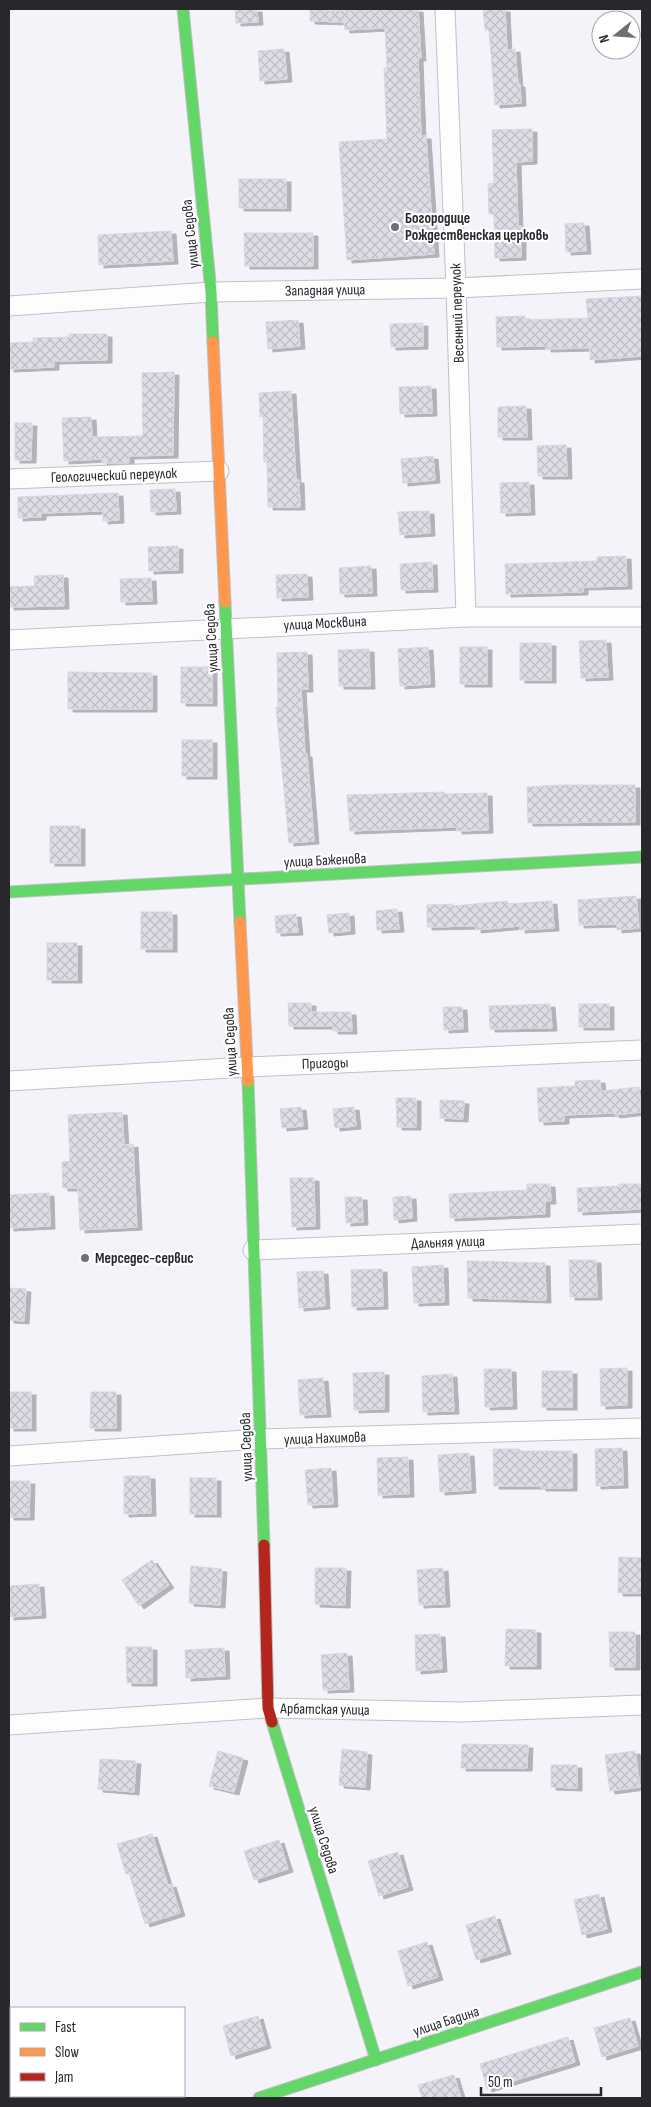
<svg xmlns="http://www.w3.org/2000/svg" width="651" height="2107" viewBox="0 0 651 2107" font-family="'Sofia Sans Condensed',sans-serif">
	<defs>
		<pattern id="building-cross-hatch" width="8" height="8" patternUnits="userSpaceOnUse" patternTransform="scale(1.25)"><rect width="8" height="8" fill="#dcdde6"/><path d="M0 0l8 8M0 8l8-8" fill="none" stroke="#bdbec5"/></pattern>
		<filter id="shadow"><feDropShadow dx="5" dy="3" stdDeviation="0" flood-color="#0004"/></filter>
	</defs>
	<rect width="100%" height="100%" fill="#f5f3fa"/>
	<g fill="url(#building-cross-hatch)" stroke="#d7d8dd" filter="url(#shadow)">
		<polygon points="235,9 257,9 258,22 236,23"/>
		<polygon points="310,9 328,9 328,11 418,9 421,58 418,58 421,136 426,136 434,254 347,260 339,142 387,139 384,68 387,68 385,28 345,30 344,22 310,21"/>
		<polygon points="483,9 505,9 507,50 515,49 518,84 520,84 521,103 495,105 489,30 485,30"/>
		<polygon points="284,49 287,79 260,81 258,51"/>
		<polygon points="532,129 532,161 516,162 518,226 521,226 521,257 495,258 494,214 489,214 488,184 494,183 492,130"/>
		<rect x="239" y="179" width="47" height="29"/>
		<polygon points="584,223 586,251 566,252 565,224"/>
		<polygon points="171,231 173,261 99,265 98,235"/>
		<polygon points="244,233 313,233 313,266 245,266"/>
		<polygon points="642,296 642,356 590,360 590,348 546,349 546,346 497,347 496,317 525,316 525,320 588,318 586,299"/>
		<polygon points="298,320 300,346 268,349 266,322"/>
		<polygon points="423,323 423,346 391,347 390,324"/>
		<polygon points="69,334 107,334 107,360 54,361 54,367 9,369 9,343 33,342 33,338 69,337"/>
		<polygon points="174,372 173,455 129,456 129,463 102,463 102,459 64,461 62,418 91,417 92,437 143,436 142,373"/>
		<polygon points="431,386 432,413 400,414 399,387"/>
		<polygon points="291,391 296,480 299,480 300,507 268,507 267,462 264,462 263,416 260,417 259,393"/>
		<polygon points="526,406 527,437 498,437 498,407"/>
		<polygon points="15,423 32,423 31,460 15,460"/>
		<polygon points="566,445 567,476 538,476 537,446"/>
		<polygon points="433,456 435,480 403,483 401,459"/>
		<polygon points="529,482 530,512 501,513 500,483"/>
		<polygon points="175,489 176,511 151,512 150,490"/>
		<polygon points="118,493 119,520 103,521 103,511 41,513 41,517 18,518 18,497"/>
		<polygon points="429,511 430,533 400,535 398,512"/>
		<polygon points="178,546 178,570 149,571 148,547"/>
		<polygon points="626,556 627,586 583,587 583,592 506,594 505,564 597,561 597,557"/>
		<polygon points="432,562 433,589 401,590 400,564"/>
		<polygon points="371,566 372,593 340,594 339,568"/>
		<polygon points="307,574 308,597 277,598 276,575"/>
		<polygon points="63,575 64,606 9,607 9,587 35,586 34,576"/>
		<polygon points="151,578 152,601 121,602 120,579"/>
		<polygon points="606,640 608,677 581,678 579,641"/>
		<rect x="520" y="643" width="31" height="37"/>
		<polygon points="428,647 430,684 400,686 398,649"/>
		<rect x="460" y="647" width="27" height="37"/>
		<polygon points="369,649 370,686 339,686 338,650"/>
		<polygon points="307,652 308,689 301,689 305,754 307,754 314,841 289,843 276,707 278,707 277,653"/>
		<rect x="181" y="667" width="31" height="36"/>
		<polygon points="68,672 152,673 152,709 68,709"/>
		<rect x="182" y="740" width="30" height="36"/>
		<polygon points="557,785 635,785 635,822 528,823 527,787"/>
		<polygon points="444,792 444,794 487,793 488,830 457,831 457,827 350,831 347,795"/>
		<rect x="50" y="826" width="30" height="37"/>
		<polygon points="636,896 639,928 617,930 617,924 579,925 578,900"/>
		<polygon points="507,901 508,904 552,901 554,928 520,930 520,926 476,930 476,926 427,927 427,905 453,904 453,906"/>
		<polygon points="397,909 399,929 377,930 376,911"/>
		<rect x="141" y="912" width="31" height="37"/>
		<polygon points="349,913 350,931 329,933 327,915"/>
		<polygon points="296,914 298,932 276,933 275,916"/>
		<rect x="47" y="943" width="30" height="37"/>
		<polygon points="288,1003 311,1003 311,1012 351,1012 352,1031 333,1031 333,1026 289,1026"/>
		<polygon points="550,1004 552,1028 490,1029 489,1006"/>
		<rect x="579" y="1004" width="30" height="23"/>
		<polygon points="443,1007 462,1007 463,1029 444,1030"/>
		<polygon points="600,1080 601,1091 639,1087 641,1112 615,1115 614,1113 564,1115 564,1121 539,1122 537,1088 575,1086 575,1081"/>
		<polygon points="396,1098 416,1098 416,1127 397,1127"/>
		<polygon points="440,1100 464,1101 463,1119 440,1118"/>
		<polygon points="301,1107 303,1126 282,1128 280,1109"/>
		<polygon points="354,1107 356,1126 335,1128 333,1109"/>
		<polygon points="122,1112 124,1145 133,1144 137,1227 80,1230 78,1188 63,1188 62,1162 70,1161 68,1115"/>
		<polygon points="290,1178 314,1178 315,1226 292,1227"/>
		<polygon points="527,1184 550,1184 551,1201 545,1201 545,1214 450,1218 449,1194 527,1190"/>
		<polygon points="619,1184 642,1184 642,1209 578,1212 577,1188 619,1186"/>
		<polygon points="49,1193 50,1226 9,1228 9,1195"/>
		<polygon points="411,1196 412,1218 394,1220 393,1197"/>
		<polygon points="345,1197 362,1197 363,1222 346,1223"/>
		<polygon points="569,1260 596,1260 597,1297 570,1297"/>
		<polygon points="467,1261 545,1263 546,1300 468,1298"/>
		<polygon points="443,1265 444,1302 414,1303 412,1267"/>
		<polygon points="382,1269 383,1306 352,1307 351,1270"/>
		<polygon points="323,1271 325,1306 299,1308 297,1272"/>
		<polygon points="9,1288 26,1289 24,1321 9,1320"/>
		<polygon points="627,1368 627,1405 601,1406 600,1369"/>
		<polygon points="484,1369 511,1369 512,1406 485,1407"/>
		<rect x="542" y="1371" width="30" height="36"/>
		<polygon points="384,1372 384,1409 354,1410 353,1373"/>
		<polygon points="452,1374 454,1411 423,1412 422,1376"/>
		<polygon points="323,1378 326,1414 300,1415 298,1380"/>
		<rect x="9" y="1392" width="22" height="36"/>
		<polygon points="91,1392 116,1392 116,1428 90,1428"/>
		<polygon points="622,1448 623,1485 596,1486 595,1449"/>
		<polygon points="493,1449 520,1449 520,1451 572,1451 572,1488 541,1488 541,1486 494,1486"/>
		<polygon points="469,1453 471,1490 440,1492 438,1455"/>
		<polygon points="408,1457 409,1494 378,1495 377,1458"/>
		<polygon points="331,1468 333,1504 308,1505 305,1470"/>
		<polygon points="124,1476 150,1476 151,1513 124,1514"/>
		<rect x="190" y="1478" width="26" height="36"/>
		<polygon points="9,1481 30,1481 29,1517 9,1517"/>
		<polygon points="619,1557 642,1558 642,1593 618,1593"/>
		<polygon points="152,1560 169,1585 139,1606 122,1580"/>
		<polygon points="191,1566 222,1569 220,1605 189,1603"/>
		<polygon points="315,1568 346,1568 345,1605 315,1604"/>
		<polygon points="443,1568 445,1604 419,1605 417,1570"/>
		<polygon points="39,1584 41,1615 9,1617 9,1586"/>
		<polygon points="506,1629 536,1630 536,1666 505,1666"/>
		<polygon points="609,1632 635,1632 635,1667 610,1667"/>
		<polygon points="440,1634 442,1669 416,1671 415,1635"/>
		<polygon points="126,1647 152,1647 152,1683 127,1683"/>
		<polygon points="224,1648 225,1676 186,1678 185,1650"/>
		<polygon points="347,1653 349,1689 323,1690 321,1655"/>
		<polygon points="462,1744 528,1745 527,1768 461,1768"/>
		<polygon points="342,1749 367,1752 365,1787 339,1785"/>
		<polygon points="218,1751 243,1758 234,1792 209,1786"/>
		<polygon points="635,1751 640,1787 610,1791 605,1755"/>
		<polygon points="100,1759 136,1761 134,1792 98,1789"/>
		<polygon points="551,1765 577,1765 577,1788 551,1787"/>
		<polygon points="152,1834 168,1885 171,1884 180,1913 145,1924 129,1873 126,1874 117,1844"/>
		<polygon points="279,1840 288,1869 254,1880 244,1851"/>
		<polygon points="398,1852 408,1887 379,1896 368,1861"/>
		<polygon points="599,1894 607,1929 582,1935 574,1900"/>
		<polygon points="495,1916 506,1951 476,1960 466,1925"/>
		<polygon points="427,1942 438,1977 408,1986 398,1951"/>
		<polygon points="258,2016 266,2045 231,2056 223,2026"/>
		<polygon points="630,2018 638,2046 602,2057 594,2028"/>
		<polygon points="568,2037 575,2062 487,2089 480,2064"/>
		<polygon points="454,2075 461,2098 422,2098 418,2085"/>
	</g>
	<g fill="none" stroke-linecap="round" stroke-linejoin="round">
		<defs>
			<g id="street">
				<polyline points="445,9 456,288 466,617"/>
				<polyline points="9,306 211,292 456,288 642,279"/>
				<polyline points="9,479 219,471"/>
				<polyline points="9,640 466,617 642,617"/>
				<polyline points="9,1081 247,1067 642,1050"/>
				<polyline points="253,1250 642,1234"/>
				<polyline points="9,1456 261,1439 642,1428"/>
				<polyline points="9,1725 268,1708 461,1712 642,1705"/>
			</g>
			<g id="fast">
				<polyline points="183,9 211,292 213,342"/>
				<polyline points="225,602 240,922"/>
				<polyline points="9,892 642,857"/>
				<polyline points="248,1081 264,1545"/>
				<polyline points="272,1722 376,2060"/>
				<polyline points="259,2098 642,1972"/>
			</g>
			<g id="slow">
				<polyline points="213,342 225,602"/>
				<polyline points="240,922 248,1081"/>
			</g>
			<polyline id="jam" points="264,1545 268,1708 272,1722"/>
		</defs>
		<use href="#street" stroke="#c1c0c5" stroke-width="21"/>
		<use href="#fast" stroke="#c1c0c5" stroke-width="13"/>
		<use href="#slow" stroke="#c1c0c5" stroke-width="13"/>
		<use href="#jam" stroke="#c1c0c5" stroke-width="13"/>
		<use href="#street" stroke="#fefdfe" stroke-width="19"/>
		<use href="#fast" stroke="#63d668" stroke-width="11"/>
		<use href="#slow" stroke="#ff974d" stroke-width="11"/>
		<use href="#jam" stroke="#b3261e" stroke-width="11"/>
	</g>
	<g fill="#706e74" stroke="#fff" stroke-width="2">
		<circle cx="395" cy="227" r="5"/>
		<circle cx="85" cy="1258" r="5"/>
	</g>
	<g text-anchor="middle" stroke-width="4.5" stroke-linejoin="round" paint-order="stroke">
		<g font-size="15" font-weight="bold" fill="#28272c" stroke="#fff" text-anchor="start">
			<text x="405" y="223">Богородице<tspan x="405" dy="17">Рождественская церковь</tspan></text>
			<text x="95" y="1263">Мерседес-сервис</text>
		</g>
		<g font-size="15" fill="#28272c" stroke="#fff">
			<text transform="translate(190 234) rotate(-96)" y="5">улица Седова</text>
			<text transform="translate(325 290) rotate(-1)" y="5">Западная улица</text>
			<text transform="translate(457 313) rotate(-92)" y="5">Весенний переулок</text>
			<text transform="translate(114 475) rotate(-2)" y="5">Геологический переулок</text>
			<text transform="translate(325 623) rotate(-3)" y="5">улица Москвина</text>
			<text transform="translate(211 638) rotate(-93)" y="5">улица Седова</text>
			<text transform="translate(325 860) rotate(-3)" y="5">улица Баженова</text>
			<text transform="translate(230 1042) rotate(-93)" y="5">улица Седова</text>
			<text transform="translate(325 1063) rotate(-2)" y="5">Пригоды</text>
			<text transform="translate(448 1242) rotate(-2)" y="5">Дальняя улица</text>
			<text transform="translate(325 1438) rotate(-2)" y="5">улица Нахимова</text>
			<text transform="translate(246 1447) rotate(-92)" y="5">улица Седова</text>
			<text transform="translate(325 1709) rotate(1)" y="5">Арбатская улица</text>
			<text transform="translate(324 1840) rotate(73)" y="5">улица Седова</text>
			<text transform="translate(446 2021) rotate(-18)" y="5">улица Бадина</text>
		</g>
	</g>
	<rect width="651" height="2107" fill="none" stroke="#28272c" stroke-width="20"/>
	<rect x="10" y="2007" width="175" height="90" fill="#ffffff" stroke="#a9a9ab"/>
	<rect x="20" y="2023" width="25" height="8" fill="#63d668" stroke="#a9a9ab"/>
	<text x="55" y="2032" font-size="15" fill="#28272c">Fast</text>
	<rect x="20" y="2048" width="25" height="8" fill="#ff974d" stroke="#a9a9ab"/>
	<text x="55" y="2057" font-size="15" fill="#28272c">Slow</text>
	<rect x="20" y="2073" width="25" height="8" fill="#b3261e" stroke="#a9a9ab"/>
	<text x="55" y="2082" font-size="15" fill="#28272c">Jam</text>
	<g transform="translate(616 35) rotate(253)"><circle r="24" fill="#ffffff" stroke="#a9a9ab"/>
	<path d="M0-4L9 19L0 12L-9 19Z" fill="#706e74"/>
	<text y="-8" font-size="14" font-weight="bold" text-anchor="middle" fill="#28272c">N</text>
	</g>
	<path d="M481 2087v8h120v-8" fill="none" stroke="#28272c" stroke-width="2.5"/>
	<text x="488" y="2087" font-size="15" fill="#28272c" stroke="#ffffff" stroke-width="4" paint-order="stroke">50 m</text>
</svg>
